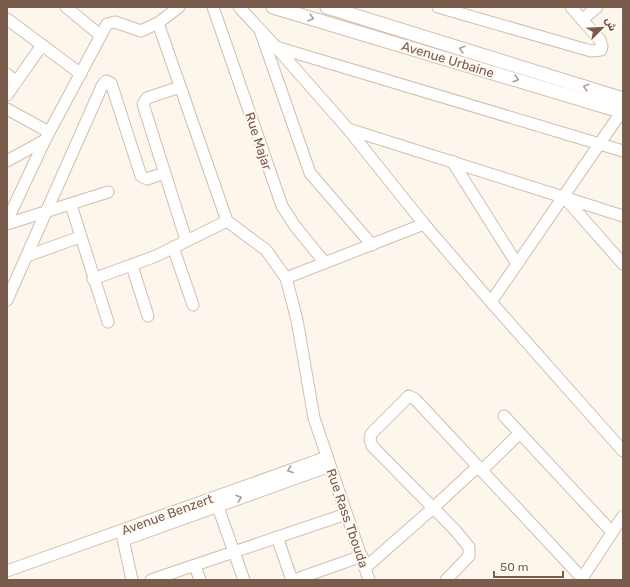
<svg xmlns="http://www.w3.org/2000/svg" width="630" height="587" viewBox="0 0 630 587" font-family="Rubik,'Noto Sans Arabic',sans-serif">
	<rect width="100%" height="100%" fill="#fdf6ec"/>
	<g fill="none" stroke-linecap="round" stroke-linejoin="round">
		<defs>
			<g id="minor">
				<polyline points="66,7 100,35"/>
				<polyline points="213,7 282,206 295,226 325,263"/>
				<polyline points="239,7 276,47 623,151"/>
				<polyline points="438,7 591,51 601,50 602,46 600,40 571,7"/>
				<polyline points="7,19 81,74"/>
				<polyline points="582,20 597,7"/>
				<polyline points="158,23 227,221 266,250 286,278 297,320 314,418 369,580"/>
				<polyline points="261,33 310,173 372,245"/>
				<polyline points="276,47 348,129 424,224 491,302 623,451"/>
				<polyline points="7,74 16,82"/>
				<polyline points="180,87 147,98 143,104 186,240"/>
				<polyline points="7,95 42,45"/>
				<polyline points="7,109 49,132"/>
				<polyline points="348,129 623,216"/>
				<polyline points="7,161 45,140 107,24 115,22 141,31 158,23 179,7"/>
				<polyline points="452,161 517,264"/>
				<polyline points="564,197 623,264"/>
				<polyline points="71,205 108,322"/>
				<polyline points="7,221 45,140"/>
				<polyline points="7,224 108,192"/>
				<polyline points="173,247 193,305"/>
				<polyline points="27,256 80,237"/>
				<polyline points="132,266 148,316"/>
				<polyline points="286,278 424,224"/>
				<polyline points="93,279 156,256 227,221"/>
				<polyline points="7,300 102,86 106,81 111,83 141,176 147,179 165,173"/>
				<polyline points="491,302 622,111"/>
				<polyline points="504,416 612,532"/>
				<polyline points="481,471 520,433"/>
				<polyline points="215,499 244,580"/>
				<polyline points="122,534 132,580"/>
				<polyline points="277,537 292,580"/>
				<polyline points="124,540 330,466"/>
				<polyline points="195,566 200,580"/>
				<polyline points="366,567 433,508 477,467"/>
				<polyline points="7,571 327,457"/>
				<polyline points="151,580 346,514"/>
				<polyline points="294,580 362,556"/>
				<polyline points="446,580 469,556 469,547 455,530 372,446 370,439 371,434 409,396 415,399 582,578"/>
				<polyline points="581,580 623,516"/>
			</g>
			<g id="tertiary">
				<polyline points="273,7 623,112"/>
				<polyline points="327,7 623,99"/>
			</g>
		</defs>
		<use href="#minor" stroke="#d1beb0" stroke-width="13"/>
		<use href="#tertiary" stroke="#d1beb0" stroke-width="15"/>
		<use href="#minor" stroke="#fff" stroke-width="11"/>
		<use href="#tertiary" stroke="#fff" stroke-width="13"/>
	</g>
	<defs><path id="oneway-chevron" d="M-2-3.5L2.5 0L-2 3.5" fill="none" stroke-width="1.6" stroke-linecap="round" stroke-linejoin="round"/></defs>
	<g stroke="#af9d94">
		<use href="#oneway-chevron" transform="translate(311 18) rotate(16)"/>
		<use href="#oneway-chevron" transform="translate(462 49) rotate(-163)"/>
		<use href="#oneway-chevron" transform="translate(516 79) rotate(17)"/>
		<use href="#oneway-chevron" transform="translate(586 87) rotate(-163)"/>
		<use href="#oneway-chevron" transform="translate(290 470) rotate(160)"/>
		<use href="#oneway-chevron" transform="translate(239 498) rotate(-20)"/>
	</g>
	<g text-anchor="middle" stroke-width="4" stroke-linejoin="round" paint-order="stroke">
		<g font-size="13" fill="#7a5c4d" stroke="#fffaf3">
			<text transform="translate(448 59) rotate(17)" y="5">Avenue Urbaine</text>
			<text transform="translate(259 141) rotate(72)" y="5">Rue Majar</text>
			<text transform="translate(167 514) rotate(-20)" y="5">Avenue Benzert</text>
			<text transform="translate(348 518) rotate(71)" y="5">Rue Rass Tbouda</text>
		</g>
	</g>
	<rect width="630" height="587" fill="none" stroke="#7a5c4d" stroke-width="16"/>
	<g transform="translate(602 28) rotate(66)" stroke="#fffaf3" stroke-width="3" paint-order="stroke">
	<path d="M0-3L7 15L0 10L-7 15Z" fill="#7a5c4d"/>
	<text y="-6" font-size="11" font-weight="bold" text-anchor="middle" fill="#7a5c4d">ش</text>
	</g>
	<path d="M494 571v6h69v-6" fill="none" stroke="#7a5c4d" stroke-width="2"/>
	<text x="500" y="571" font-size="12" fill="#7a5c4d" stroke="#fffaf3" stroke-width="3" paint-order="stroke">50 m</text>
</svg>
